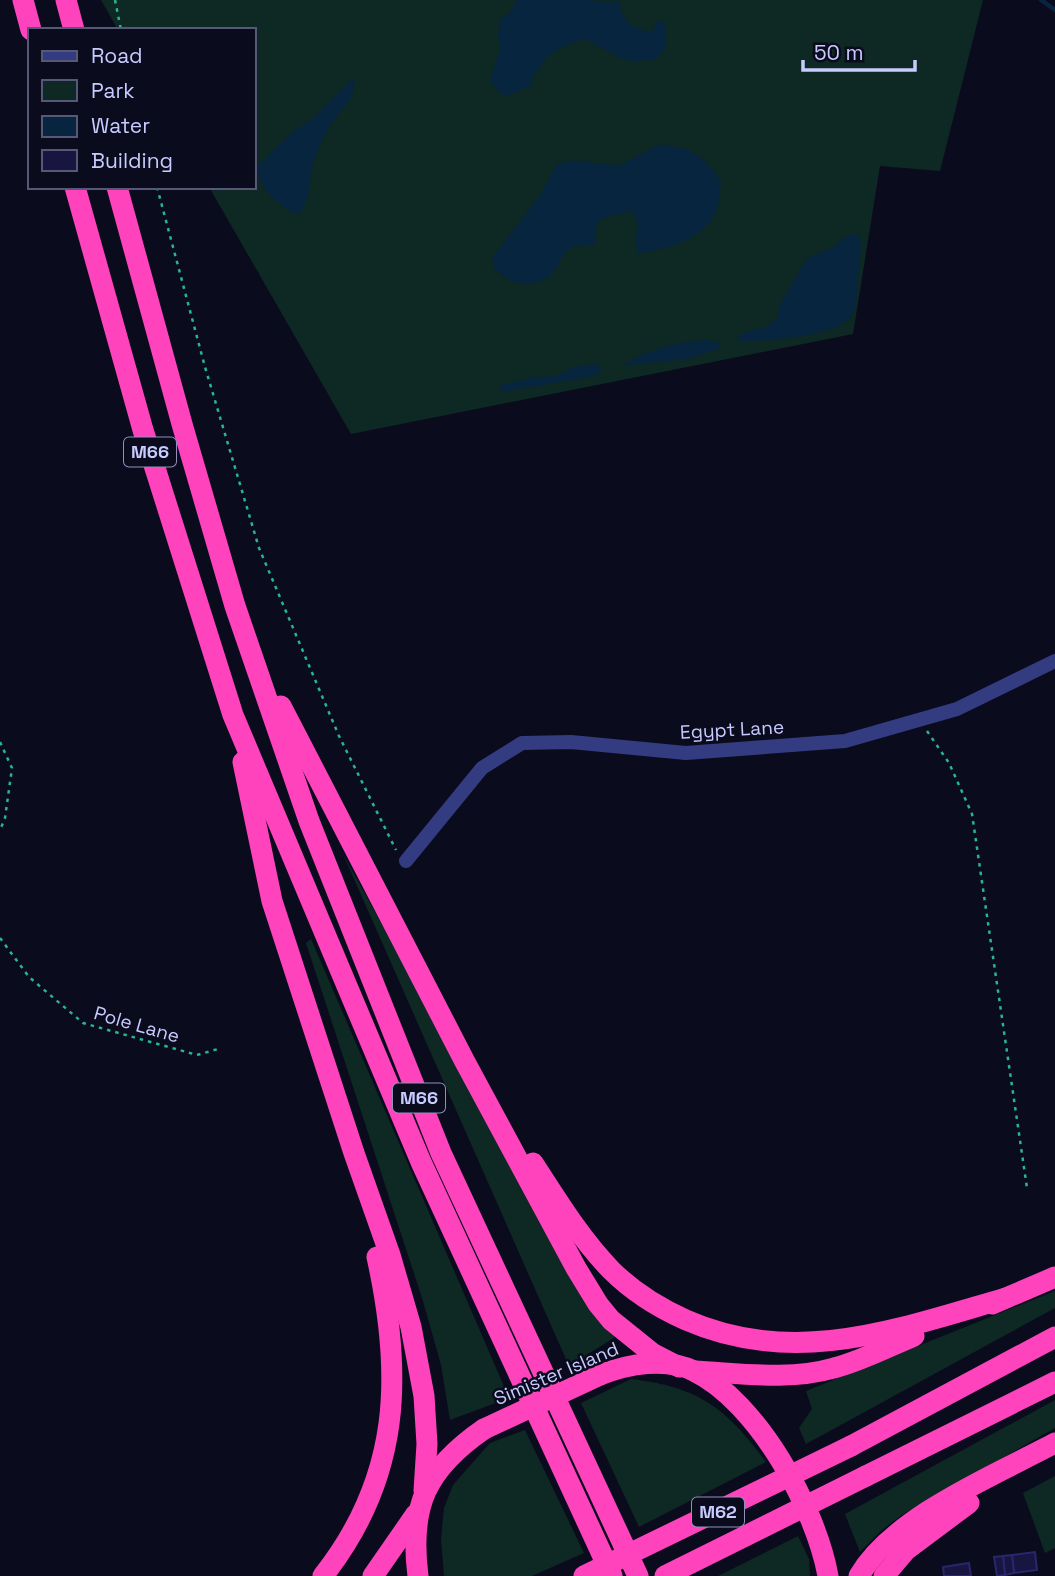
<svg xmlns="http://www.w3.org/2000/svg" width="1055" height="1576" viewBox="0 0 1055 1576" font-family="'Space Grotesk',sans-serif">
	<rect width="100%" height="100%" fill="#0b0b1e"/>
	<g fill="#0e2823">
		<polygon points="101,0 983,0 940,171 880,166 853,334 351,434 209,187 254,187 254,30 118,30"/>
		<polygon points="343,854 603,1323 617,1336 569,1366"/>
		<polygon points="311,939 509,1398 450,1420 441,1365 423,1301 306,943"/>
		<polygon points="1055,1291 1055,1308 806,1444 799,1428 812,1409 806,1391"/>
		<path d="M631,1379c68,8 95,29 135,83l-127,65 -58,-124z"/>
		<polygon points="1055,1400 1055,1428 902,1515 882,1530 860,1552 845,1514"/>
		<polygon points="525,1430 584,1553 532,1576 444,1576 441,1539 444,1508 453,1485 490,1443"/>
		<polygon points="1055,1476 1055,1548 1045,1553 1023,1493"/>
		<polygon points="798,1536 809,1559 810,1576 718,1576"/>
	</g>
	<g fill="#082540">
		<path d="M517,0h72l23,3 7,-3c2,21 14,31 34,31l4,-10 9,2v25l-11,12 -24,1 -13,-4 -33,-18c-14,3 -44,16 -45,30l-6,5 -3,12 -21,9 -9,-1 -11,-13 10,-32 -2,-12 2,-18 10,-7z"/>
		<path d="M353,78c6,20 -16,34 -25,51 -6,11 -12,23 -15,35 -5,19 -1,35 -15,51 -21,-12 -37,-22 -41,-48l38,-37 15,-9z"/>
		<path d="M658,145c30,0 48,12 63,37 -1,8 -1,19 -4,27 -10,29 -52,42 -79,44 -6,-14 5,-30 -7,-42l-24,6 -10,5 -2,21c-8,5 -17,0 -26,6 -9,7 -11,21 -20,27 -19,15 -41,7 -55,-8l-1,-11 47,-62 18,-32 21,-2 40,5z"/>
		<path d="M852,234l7,1c4,14 0,28 -1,43 -1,12 0,26 -6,37 -15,23 -88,26 -114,26l3,-7 27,-8 10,-8 1,-11 28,-49 27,-11 9,-9z"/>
		<path d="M708,340l13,3 -3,6 -32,10 -64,7c25,-16 56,-25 86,-26z"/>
		<polygon points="598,364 601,372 590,377 501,392 500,386 530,378 556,376 574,367"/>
	</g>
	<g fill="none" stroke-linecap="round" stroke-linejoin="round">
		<polyline stroke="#082540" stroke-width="4.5" points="1041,0 1055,10"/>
	</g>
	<g fill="#181640" stroke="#29266e" stroke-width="2">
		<polygon points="1035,1552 1037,1570 1014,1573 1012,1555"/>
		<polygon points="1012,1555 1014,1573 1005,1575 1003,1556"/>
		<polygon points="1003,1556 1005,1575 997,1576 994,1557"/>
		<polygon points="969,1563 971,1576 944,1576 943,1567"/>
	</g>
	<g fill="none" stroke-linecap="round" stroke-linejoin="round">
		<g stroke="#26b595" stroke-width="2.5" stroke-dasharray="3.5 5" stroke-linecap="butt">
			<polyline points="115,0 121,30"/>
			<polyline points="157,187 205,367 259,548 339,736 396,850"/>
			<polyline points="927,731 949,763 972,814 1027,1188"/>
			<polyline points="0,742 12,768 5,818 0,830"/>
			<polyline points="0,938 29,977 83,1023 197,1055 218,1049"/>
		</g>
		<polyline stroke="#333c80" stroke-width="14" points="406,861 482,768 522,743 571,742 686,753 845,741 957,709 1055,661"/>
		<g stroke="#ff43bc" stroke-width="21">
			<polyline points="23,0 31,30"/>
			<polyline points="66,0 74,30"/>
			<polyline points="75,187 143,430 233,715 421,1162 612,1576"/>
			<polyline points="117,187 182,424 235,606 309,821 441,1153 638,1576"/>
			<polyline points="281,706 464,1060 576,1268 598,1304 611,1320 652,1353 679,1367"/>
			<polyline points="243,762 272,901 354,1153 390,1255 411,1327 424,1396 427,1444 424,1491"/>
			<path d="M533,1163c24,37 47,75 78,107 21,21 48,38 75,50 109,48 212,9 320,-22"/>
			<polyline points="992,1304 1055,1277"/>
			<path d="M694,1371c45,2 95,10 140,-3 27,-7 54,-21 80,-32"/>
			<path d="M600,1375c28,-11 66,-18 94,-4 64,31 122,138 134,205"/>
			<polyline points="851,1446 1055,1337"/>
			<polyline points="866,1476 1055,1382"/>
			<path d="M323,1576c78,-99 80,-201 54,-319"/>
			<polyline points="373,1576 416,1514"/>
			<path d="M418,1576c-9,-70 8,-107 66,-147"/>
			<path d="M859,1576c34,-59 136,-101 196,-133"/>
			<polyline points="884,1576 906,1550 969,1503"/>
		</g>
		<g stroke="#ff43bc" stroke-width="21">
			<polyline points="484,1429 600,1375"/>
			<polyline points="584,1576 851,1446"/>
			<polyline points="665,1576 866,1476"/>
		</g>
	</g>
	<g text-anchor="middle" stroke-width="5" stroke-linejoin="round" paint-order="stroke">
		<g fill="#0b0b1e" stroke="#8f91bc" stroke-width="2">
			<rect x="124" y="437.5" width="52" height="29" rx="5"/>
			<rect x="393" y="1083.5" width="52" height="29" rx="5"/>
			<rect x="692" y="1497.5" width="52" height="29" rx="5"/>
		</g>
		<g font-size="18" font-weight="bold" fill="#c8cbff">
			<text x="150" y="458">M66</text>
			<text x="419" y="1104">M66</text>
			<text x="718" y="1518">M62</text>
		</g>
		<g font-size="19" fill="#c8cbff" stroke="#0b0b1e">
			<text transform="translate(732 729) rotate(-3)" y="7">Egypt Lane</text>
			<text transform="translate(137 1024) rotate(16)" y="7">Pole Lane</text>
			<text transform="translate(556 1373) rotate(-23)" y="7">Simister Island</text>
		</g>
	</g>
	<rect x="28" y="28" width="228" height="161" fill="#0b0b1e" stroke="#575878" stroke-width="2"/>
	<rect x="42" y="51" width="35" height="10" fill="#333c80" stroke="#575878" stroke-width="2"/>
	<text x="91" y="63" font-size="21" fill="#c8cbff">Road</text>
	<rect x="42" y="80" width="35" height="21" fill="#0e2823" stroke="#575878" stroke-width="2"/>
	<text x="91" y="98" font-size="21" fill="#c8cbff">Park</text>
	<rect x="42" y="116" width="35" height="21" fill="#082540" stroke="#575878" stroke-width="2"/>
	<text x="91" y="133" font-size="21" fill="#c8cbff">Water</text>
	<rect x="42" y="150" width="35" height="21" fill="#181640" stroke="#575878" stroke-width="2"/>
	<text x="91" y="168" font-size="21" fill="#c8cbff">Building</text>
	<path d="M803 60v10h112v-10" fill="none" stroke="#c8cbff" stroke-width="3.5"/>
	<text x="814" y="60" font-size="21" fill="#c8cbff" stroke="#0b0b1e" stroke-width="5" paint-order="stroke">50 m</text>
</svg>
